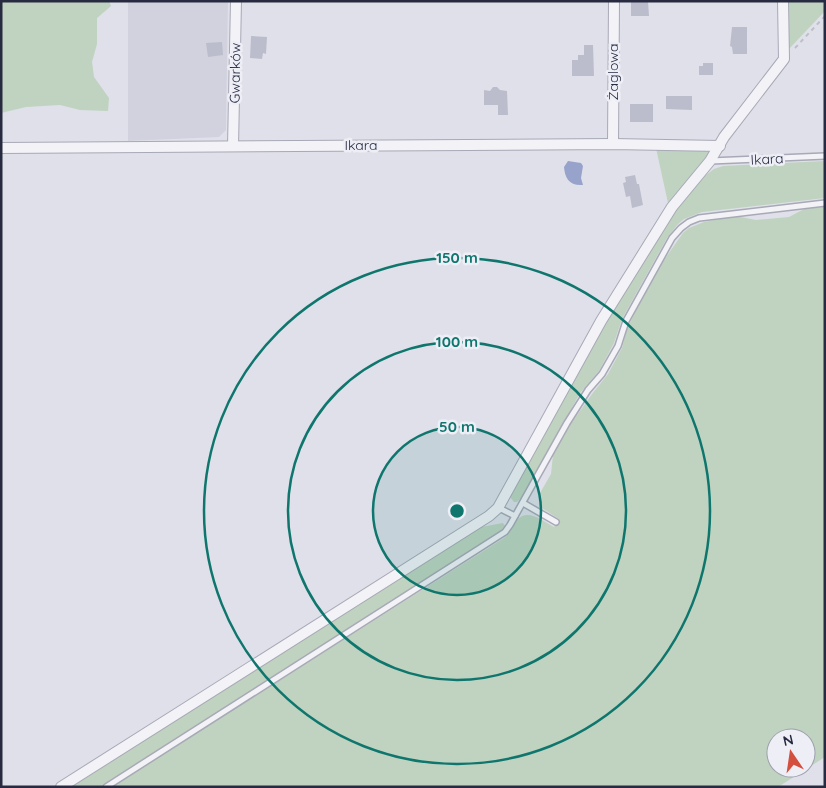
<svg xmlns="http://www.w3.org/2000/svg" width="826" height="788" viewBox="0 0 826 788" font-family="Quicksand,sans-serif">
	<rect width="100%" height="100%" fill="#dfe0e9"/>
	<polygon fill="#d1d2de" points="128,1 228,1 226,130 219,137 128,141"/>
	<g fill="#bfd3c0" fill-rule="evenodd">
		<polygon points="1,1 109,1 111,6 97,18 97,44 92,62 94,77 109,98 108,111 80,110 60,105 26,107 1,113"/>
		<polygon points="787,1 825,1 825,11 787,51"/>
		<polygon points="656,148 709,149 710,154 668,203"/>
		<polygon points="825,161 825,198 702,212 684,219 678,224 667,238 622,319 614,343 599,371 580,393 523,496 517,502 514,502 510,497 605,322 674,211 706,175 714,169 723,166"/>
		<path d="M825,207v550l-47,30h-667l393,-249c7,-6 9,-13 14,-19 10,-11 27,3 36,8l5,-8 -17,-11 -3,-9 1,-6 11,-19 2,-19 17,-30 22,-31 16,-20 14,-26 5,-19 17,-35 13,-24 26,-37 6,-5 15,-6 32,-6 20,4 33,-3 17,-9zM776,738h30v30h-30z"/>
		<polygon points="503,523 505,526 499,533 99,787 71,787 481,527"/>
	</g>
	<path fill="#98a3cb" d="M568,161l13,2 2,3 -2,12 2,7c-14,1 -18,-7 -19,-18z"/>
	<g fill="#bcbdcc">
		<polygon points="631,1 648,1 649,16 631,16"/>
		<polygon points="732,27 747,27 747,54 733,54 732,47 730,46"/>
		<polygon points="251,36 267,37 266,54 263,53 262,59 250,58"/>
		<polygon points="222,42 223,55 208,57 206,43"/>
		<polygon points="584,45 593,45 594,76 572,76 572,60 578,60 578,55 584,55"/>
		<polygon points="703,63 713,63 713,75 699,75 699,66 703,66"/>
		<polygon points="493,87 497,87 500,90 507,91 508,115 498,115 498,105 484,105 484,90 490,91"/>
		<polygon points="666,96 692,96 692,110 666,109"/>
		<rect x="630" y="104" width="23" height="18"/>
		<polygon points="635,175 637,184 639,184 643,205 632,208 630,196 626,197 623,183 626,182 625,177"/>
	</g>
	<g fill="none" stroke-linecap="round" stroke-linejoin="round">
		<defs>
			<g id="lane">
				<polyline points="710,161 825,156"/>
				<polyline points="523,503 556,522"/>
				<polyline points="499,508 515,516"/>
				<polyline points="106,787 505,532 510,525 567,423 588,390 602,374 618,346 626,321 672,238 681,228 689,222 699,218 825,203"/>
			</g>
			<g id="street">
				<polyline points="613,144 614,1"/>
				<polyline points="233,146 236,1"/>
				<polyline points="1,148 613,144 720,146"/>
				<polyline points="61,787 489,516 498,508 601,321 672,207 710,161 724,137 784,59 783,1"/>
			</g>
		</defs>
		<use href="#lane" stroke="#a8a9b6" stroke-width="8"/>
		<use href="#street" stroke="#a8a9b6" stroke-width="12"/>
		<polyline stroke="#bdbec7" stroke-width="2" stroke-dasharray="4 4" stroke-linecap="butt" points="795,48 825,16"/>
		<use href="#lane" stroke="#f2f2f7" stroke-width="5"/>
		<use href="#street" stroke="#f2f2f7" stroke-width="10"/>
	</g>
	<circle cx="457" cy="511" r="84" fill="#0f766e" fill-opacity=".12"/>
	<g fill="none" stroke="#0f766e" stroke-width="2.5">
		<circle cx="457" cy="511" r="84"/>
		<circle cx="457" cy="511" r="169"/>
		<circle cx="457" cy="511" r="253"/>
	</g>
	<g text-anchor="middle" stroke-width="5" stroke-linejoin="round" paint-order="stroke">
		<g font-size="14" fill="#272a40" stroke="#eeeff6">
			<text transform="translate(613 72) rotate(-90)" y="5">Żaglowa</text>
			<text transform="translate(235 73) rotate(-89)" y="5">Gwarków</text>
			<text x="361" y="150">Ikara</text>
			<text transform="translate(767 159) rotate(-3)" y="5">Ikara</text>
		</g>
	</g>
	<circle cx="457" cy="511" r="8" fill="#0f766e" stroke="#eeeff6" stroke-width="2.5"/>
	<g font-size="15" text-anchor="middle" font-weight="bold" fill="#0f766e" stroke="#eeeff6" stroke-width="5" stroke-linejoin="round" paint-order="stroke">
		<text x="457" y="263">150 m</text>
		<text x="457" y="347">100 m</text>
		<text x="457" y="432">50 m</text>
	</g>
	<rect width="826" height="788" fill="none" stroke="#272a40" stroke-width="5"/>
	<g transform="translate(791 753) rotate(347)"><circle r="24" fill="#eeeff6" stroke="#9ea0ad"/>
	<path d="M0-4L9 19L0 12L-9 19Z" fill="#d44f3e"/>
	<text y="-8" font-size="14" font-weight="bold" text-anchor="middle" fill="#272a40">N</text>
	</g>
</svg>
